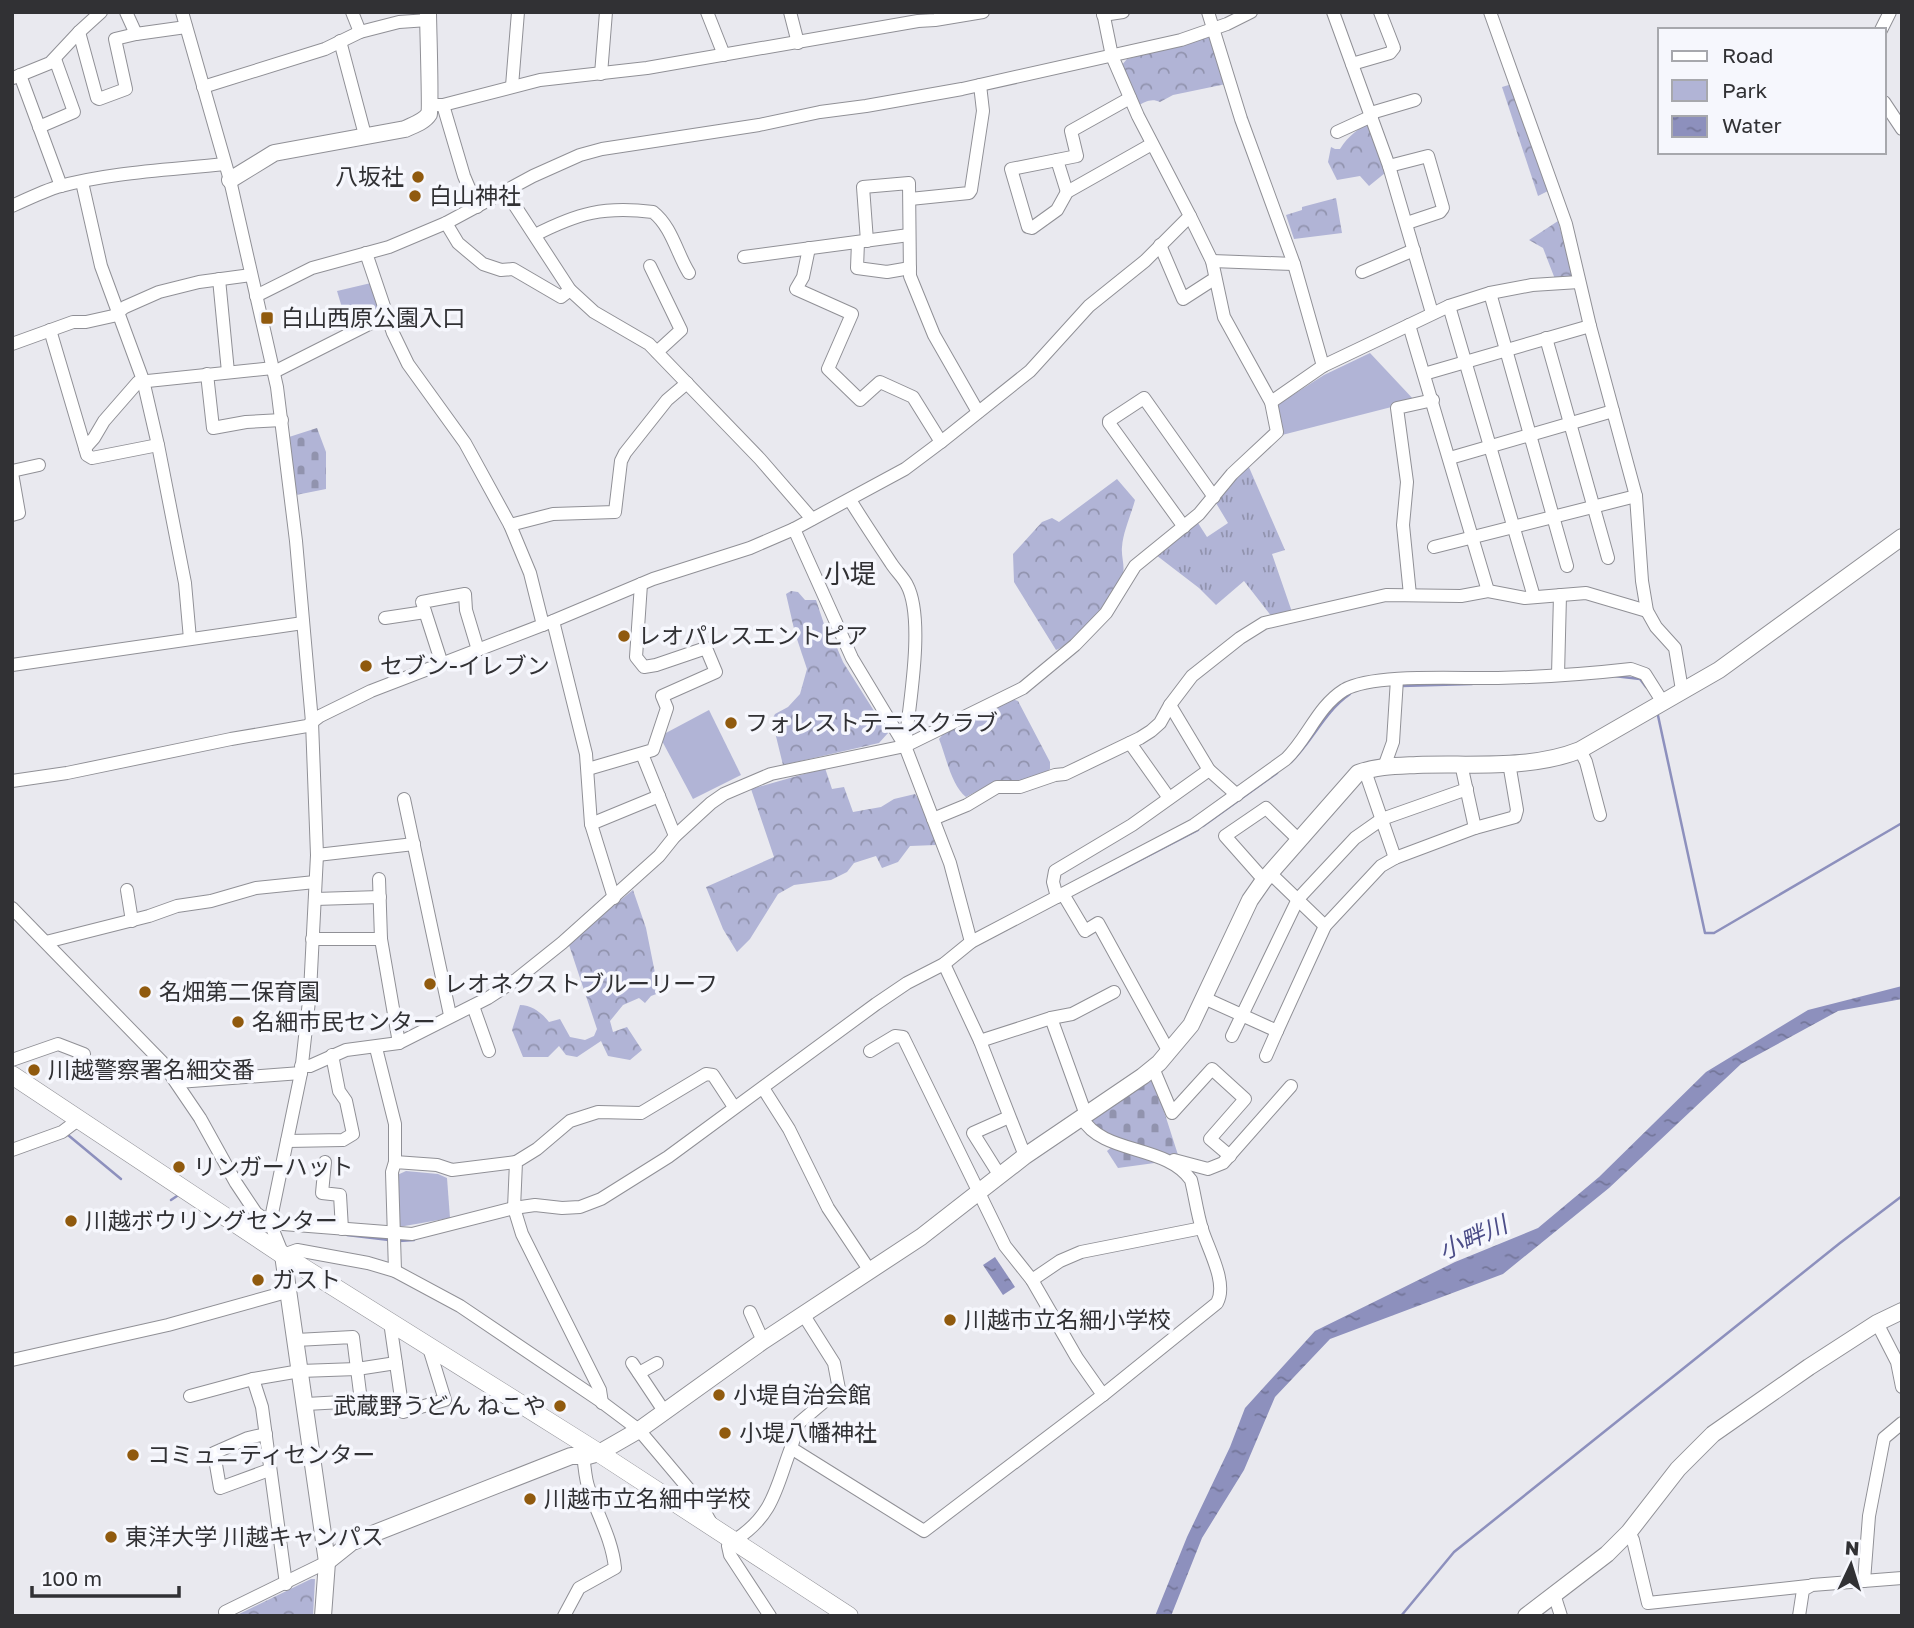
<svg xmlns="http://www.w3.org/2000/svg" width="1914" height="1628" viewBox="0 0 1914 1628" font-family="'Golos Text','Noto Sans JP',sans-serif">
	<defs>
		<pattern id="grass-tufts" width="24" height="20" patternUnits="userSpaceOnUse" patternTransform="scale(1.75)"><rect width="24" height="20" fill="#b1b4d6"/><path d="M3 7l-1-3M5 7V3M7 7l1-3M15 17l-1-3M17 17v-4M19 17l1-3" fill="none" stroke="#9193ae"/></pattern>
		<pattern id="forest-crowns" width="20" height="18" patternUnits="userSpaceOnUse" patternTransform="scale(1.75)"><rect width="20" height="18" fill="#b1b4d6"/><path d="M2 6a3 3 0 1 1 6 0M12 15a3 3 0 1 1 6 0" fill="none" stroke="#9193ae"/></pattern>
		<pattern id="cemetery-stones" width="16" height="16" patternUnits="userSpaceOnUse" patternTransform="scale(1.75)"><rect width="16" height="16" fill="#b1b4d6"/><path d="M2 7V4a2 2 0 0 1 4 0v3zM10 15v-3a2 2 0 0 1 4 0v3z" fill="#9193ae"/></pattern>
		<pattern id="water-ripples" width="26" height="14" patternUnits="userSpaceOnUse" patternTransform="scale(1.75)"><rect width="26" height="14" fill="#8d90bd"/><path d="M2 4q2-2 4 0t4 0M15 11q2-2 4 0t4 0" fill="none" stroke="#74769a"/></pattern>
	</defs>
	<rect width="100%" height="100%" fill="#e9e9ef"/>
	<polygon fill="url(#grass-tufts)" points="1248,465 1285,550 1272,554 1292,612 1272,617 1244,581 1216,605 1199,588 1156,555 1198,523 1207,537 1228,523 1216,503"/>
	<g fill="url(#forest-crowns)">
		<path d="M1210,37l16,47 -53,11 -13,7c-9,-4 -15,0 -22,4l-17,-40 6,-7z"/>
		<polygon points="1512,84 1550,190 1538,196 1502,87"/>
		<path d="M1370,120l15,53 -16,13 -9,-10 -23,4 -9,-18 3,-15 4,2h5c9,-15 18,-18 30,-29z"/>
		<polygon points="1336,198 1342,233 1294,239 1286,215 1302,210 1302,207"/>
		<polygon points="1558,221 1573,276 1569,279 1555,279 1543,248 1529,240"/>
		<path d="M1117,479l18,21c-4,15 -12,32 -13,47 -1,9 3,19 1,27 -2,18 -50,71 -67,76l-42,-68 -1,-28 29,-32 10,-4 7,4z"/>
		<polygon points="791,591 798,592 805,600 816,600 825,627 825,635 835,643 843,662 888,733 879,743 783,765 772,720 775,714 788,707 800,694 807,669 795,633 786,594"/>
		<path d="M1012,699l6,2 32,61v7c-17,16 -34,11 -53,14 -10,2 -21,9 -31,14 -15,-12 -20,-41 -27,-58l5,-6z"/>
		<polygon points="825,768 832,789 844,787 853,812 881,807 894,799 915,794 920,801 936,845 910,846 898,862 882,868 876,856 854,863 847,872 831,880 794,885 778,894 750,939 737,952 723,929 706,887 774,857 751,789"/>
		<path d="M633,890l13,38 13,65 -8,3 -6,7 -6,-5 -16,7 -13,16 3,11 14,-5 15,23 -12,10 -22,-4 -7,-15 -24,16 -11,-2 -7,-9 -11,11h-25l-11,-27 8,-25c12,0 22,8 29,17l11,-3 10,18 15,3 9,-4 3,-7 -29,-87z"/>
		<polygon points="311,1579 315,1579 313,1616 235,1616"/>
	</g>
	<g fill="url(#cemetery-stones)">
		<polygon points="317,428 326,452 326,489 296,495 289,437"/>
		<path d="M1153,1077l26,81c-29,-9 -67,-14 -88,-38z"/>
		<polygon points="1113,1146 1162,1162 1118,1168 1107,1151"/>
	</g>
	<g fill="#b1b4d6">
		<polygon points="371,283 382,315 349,331 337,291"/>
		<polygon points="1370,353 1415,401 1282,435 1277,405 1324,375"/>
		<polygon points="709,710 741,775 693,799 661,739 664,734"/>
		<polygon points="406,1171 438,1174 447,1178 450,1218 399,1227 395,1176"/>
	</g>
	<g fill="url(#water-ripples)">
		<polygon points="1902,986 1902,999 1838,1011 1741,1064 1609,1188 1503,1274 1330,1339 1275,1397 1244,1470 1202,1538 1171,1616 1155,1616 1187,1537 1230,1447 1245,1408 1315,1331 1455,1262 1538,1228 1599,1177 1706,1072 1808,1010"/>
		<polygon points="995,1257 1015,1287 1003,1295 983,1265"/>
	</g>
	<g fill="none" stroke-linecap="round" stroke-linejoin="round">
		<g stroke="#8d90bd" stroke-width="2.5">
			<polyline points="1614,676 1640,679 1646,687"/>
			<polyline points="1401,686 1472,684"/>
			<polyline points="1657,711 1705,933 1714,933 1902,823"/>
			<path d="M1291,762c22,-21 33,-50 59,-68"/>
			<polyline points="1203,826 1277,773"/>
			<polyline points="1098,882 1198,830"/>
			<polyline points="68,1135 121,1179"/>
			<polyline points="171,1200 180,1194"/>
			<polyline points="347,1235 389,1240"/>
			<polyline points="399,1241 414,1240"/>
			<polyline points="1401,1616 1454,1552 1840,1243 1902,1196"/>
		</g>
		<defs>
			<g id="street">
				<polyline points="126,12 136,34 186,27"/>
				<polyline points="182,12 230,180 277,387 296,541 312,722 317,855 310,992 301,1073 270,1223 283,1255 297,1250 368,1263 395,1271 460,1306 599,1400 639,1430 698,1500 711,1523"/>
				<polyline points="352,12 360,32"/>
				<polyline points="707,12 724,55"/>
				<polyline points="790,12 798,43"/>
				<polyline points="1208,12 1241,119 1294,264 1323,366"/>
				<polyline points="1333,12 1389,166 1432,313"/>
				<polyline points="1490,12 1566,224 1590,326 1636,496 1642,581 1647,611 1656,627 1675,648 1682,690"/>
				<polyline points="1103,15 1123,12"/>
				<polyline points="1881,30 1890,12"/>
				<polyline points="79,32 97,98 99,99 126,89 115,39 136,34"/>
				<polyline points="340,41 365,135"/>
				<polyline points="1352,64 1390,53 1394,48 1380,12"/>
				<polyline points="601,74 606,12"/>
				<polyline points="20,75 61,186"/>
				<polyline points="13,78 50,63 79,32 101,12"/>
				<polyline points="512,86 518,12"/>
				<polyline points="203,87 325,49 360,32 399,22 428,20"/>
				<polyline points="1130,98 1071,131 1077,156 1011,169 1028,227 1032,228 1057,210 1067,192 1152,144"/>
				<polyline points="1884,102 1902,129"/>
				<polyline points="431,105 443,105 540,80 647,68 918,21 935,20 983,12"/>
				<polyline points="443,105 464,176 477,207"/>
				<polyline points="1371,113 1415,100"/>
				<polyline points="39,127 74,112 55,59"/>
				<polyline points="1337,132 1372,116"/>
				<polyline points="1057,160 1067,192"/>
				<polyline points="1389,166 1428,156 1443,208 1440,212 1407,223"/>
				<polyline points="82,182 101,266 143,380 158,445 185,583 190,639"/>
				<polyline points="506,192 570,290 594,312 649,344 760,459 812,519"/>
				<polyline points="910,199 969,193 971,190 983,111 980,85"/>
				<path d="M12,206c15,-7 30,-14 45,-19 53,-15 114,-17 168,-23"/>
				<polyline points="446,223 458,243 483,264 501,270 513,269 561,297 570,290"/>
				<path d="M535,235c43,-22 69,-29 118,-23 19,15 24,42 36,61"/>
				<polyline points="867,241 863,187 909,183 910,276 934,335 978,412"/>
				<polyline points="858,242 857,268 887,272 910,268"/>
				<polyline points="1160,245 1183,299 1214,279"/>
				<polyline points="809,248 803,277 796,289 852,314 828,369 860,400 880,382 913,397 941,442"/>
				<polyline points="366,253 393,333 408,364 465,443 510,525 530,573 543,625"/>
				<polyline points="744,257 909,235"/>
				<polyline points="1212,261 1294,264"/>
				<polyline points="650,266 681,330 657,352"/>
				<polyline points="1362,272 1414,250"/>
				<polyline points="219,279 228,372"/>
				<polyline points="1490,293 1567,566"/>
				<polyline points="256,296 312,268 389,247 446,223 533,176 580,155 602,149 759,125 820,112 866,106 962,89 1181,40 1227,24 1251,12"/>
				<polyline points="1449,306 1534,597"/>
				<polyline points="1409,325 1488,591"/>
				<polyline points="50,330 85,448 94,438 104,421 138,382 273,368"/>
				<polyline points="1546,338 1608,558"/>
				<polyline points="12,344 73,322 86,322 113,316 125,307 159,292 199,282 251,275"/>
				<polyline points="274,372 387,315"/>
				<polyline points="207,374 213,428 246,422 282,420"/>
				<polyline points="1424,374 1590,326"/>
				<polyline points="1271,402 1323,366 1449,306 1490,293 1532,285 1579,282"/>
				<polyline points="85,448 87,455 92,458 158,445"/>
				<polyline points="1450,458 1613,411"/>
				<polyline points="12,471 39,465"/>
				<polyline points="12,473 19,513 12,515"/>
				<path d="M850,500c13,21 27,42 41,63 5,8 12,14 16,22 18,34 2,121 -2,160"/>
				<polyline points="510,525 553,514 615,512 621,461 625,453 667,400 687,383"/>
				<polyline points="1184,527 1109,423 1109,421 1144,398 1214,497"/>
				<polyline points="794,529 852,658 905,746 950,863 971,942"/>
				<polyline points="1434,547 1636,496"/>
				<polyline points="1410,595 1403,525 1407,482 1397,408 1433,400"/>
				<polyline points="385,618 425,612"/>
				<polyline points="553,621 586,754 591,824 614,898"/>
				<polyline points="442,664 422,602 465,594 466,610 478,650"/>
				<polyline points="12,665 303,623"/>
				<polyline points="1558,675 1560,595"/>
				<polyline points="1170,705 1209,770 1237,795"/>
				<polyline points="1130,743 1169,798"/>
				<polyline points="1580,750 1586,762 1600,815"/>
				<polyline points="642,754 675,836"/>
				<polyline points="1461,764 1475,828"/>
				<polyline points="1384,767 1393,742 1397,679"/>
				<polyline points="588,769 653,750 667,708 662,696 716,672 706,648 656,665 644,667 636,657 641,584"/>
				<polyline points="1365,771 1395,858"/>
				<polyline points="12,781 67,773 231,739 307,726 320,716 371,691 553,621 653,579 750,548 794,529 905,469 941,442 1030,371 1089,306 1145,261 1190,216 1138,116 1112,56 1103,12"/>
				<polyline points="404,799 450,1015"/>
				<polyline points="933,819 967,805 997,787 1020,787 1055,775 1065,774 1140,738 1151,731 1160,723 1170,705 1192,676 1240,638 1264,623 1386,595 1461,596 1488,591 1525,598 1586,593 1647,611"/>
				<polyline points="591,824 659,796"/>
				<polyline points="317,855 414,844"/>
				<polyline points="1270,873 1325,926"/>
				<polyline points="379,879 381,939 399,1043"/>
				<polyline points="1264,880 1225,836 1266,808 1299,840"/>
				<polyline points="127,890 132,921"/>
				<polyline points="1063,894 1085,931 1098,923 1169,1052"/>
				<polyline points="1057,897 1053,882 1055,871 1132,825 1209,770"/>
				<polyline points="315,899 380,897"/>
				<path d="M12,908l150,154 38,56 36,65 20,30 14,10 142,11 102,-26 21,-3 27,3 18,-1 21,-8 67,-42 208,-153 31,-21 37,-19 27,-22 223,-117 92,-66c22,-21 31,-52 58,-69 30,-17 116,-11 154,-12 44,-1 89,-4 133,-9l14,5 17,27"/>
				<polyline points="312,939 381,939"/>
				<polyline points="46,942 149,916 177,906 211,901 256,888 315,882"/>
				<polyline points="944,964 980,1041 1025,1156"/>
				<polyline points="1204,998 1277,1031 1325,926 1381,866 1395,858 1475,828 1515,817 1517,810 1509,763"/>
				<polyline points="473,1006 489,1051"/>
				<polyline points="1051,1018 1086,1115"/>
				<polyline points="1232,1036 1298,899 1355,838 1382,819 1467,789"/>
				<polyline points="980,1041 1051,1018 1072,1014 1114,992"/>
				<polyline points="376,1048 395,1124 395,1162"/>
				<polyline points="1266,1056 1277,1031"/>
				<polyline points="12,1060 58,1044 84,1054"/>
				<polyline points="301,1066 310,1066 346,1050 399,1043 488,998 517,979 562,943 659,856 675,836 711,803 724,794 771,774 905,746 1023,688 1075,645 1106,613 1135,566 1199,514 1232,474 1277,432 1271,402 1224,317 1212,261 1190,216"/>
				<polyline points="1153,1068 1172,1113 1212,1069 1245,1099 1210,1139 1230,1156"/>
				<polyline points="178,1082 301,1073"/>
				<polyline points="763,1088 789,1129 828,1208 870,1271"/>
				<path d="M1082,1118c21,37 84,26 109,62 4,16 6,33 11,49 6,20 26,54 15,74l-114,92"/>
				<polyline points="287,1141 343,1140 353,1134 346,1101 339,1091 332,1055"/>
				<polyline points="12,1150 62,1132 78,1120"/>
				<polyline points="1174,1160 1208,1169 1223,1163 1291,1086"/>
				<polyline points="325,1162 322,1193 340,1195 342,1229"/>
				<polyline points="1000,1176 973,1133 1009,1117"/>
				<polyline points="395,1271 392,1172 395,1162 437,1165 452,1170 516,1162"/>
				<polyline points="1032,1280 1060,1261 1081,1252 1202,1228"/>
				<polyline points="750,1312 763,1341"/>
				<polyline points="803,1314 834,1363 839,1389 799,1423 791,1448 924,1531 1103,1395 1077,1358 1032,1280 1005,1246 903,1037 895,1036 870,1051"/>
				<polyline points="390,1322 403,1412 445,1400 429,1348"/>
				<polyline points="1877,1323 1897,1362 1902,1387"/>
				<polyline points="296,1340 353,1337 361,1401 306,1404"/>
				<polyline points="12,1360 168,1325 290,1291"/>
				<polyline points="632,1363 664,1411"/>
				<polyline points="639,1373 657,1363"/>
				<polyline points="253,1379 262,1407 286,1584"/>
				<polyline points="190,1396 253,1379 300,1371 357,1369 396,1363"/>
				<polyline points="602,1403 600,1390 522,1234 514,1208 516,1162 537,1149 570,1121 598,1112 641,1113 706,1074 713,1075 734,1107"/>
				<polyline points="266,1434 248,1438 214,1453 220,1488 269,1470"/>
				<polyline points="1629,1532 1633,1540 1648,1603 1808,1586"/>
				<polyline points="730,1538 728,1546 730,1555 770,1616"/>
				<path d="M735,1540c39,-25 41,-53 56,-92"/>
				<polyline points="1864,1581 1869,1516 1884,1438 1902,1423"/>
				<polyline points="1554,1594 1561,1616"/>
				<polyline points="225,1612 327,1562"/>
				<path d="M564,1616l15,-28 36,-20c-3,-29 -17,-52 -26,-79 -4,-10 -4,-22 -6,-33"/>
				<polyline points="1799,1616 1803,1590 1812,1585 1902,1578"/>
			</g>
			<g id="secondary">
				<path d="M230,180l44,-27 131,-24c8,-4 19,-7 24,-15 2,-5 -1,-89 -1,-102"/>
				<polyline points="283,1255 327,1562 323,1616"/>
				<path d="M327,1562l25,-20 219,-86h17l11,-3 40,-23 124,-89 158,-104 104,-81 118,-80 16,-13 32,-38 59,-125 14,-20 94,-107c19,-7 39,-7 59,-8 53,-2 113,5 163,-15l139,-80 183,-133"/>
				<polyline points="1526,1616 1607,1554 1629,1532 1678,1469 1713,1434 1809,1367 1877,1323 1902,1311"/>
			</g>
			<polyline id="primary" points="12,1075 283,1255 599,1453 849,1616"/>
		</defs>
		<use href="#street" stroke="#909096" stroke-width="14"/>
		<use href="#secondary" stroke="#909096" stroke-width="18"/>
		<use href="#primary" stroke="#909096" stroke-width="19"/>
		<use href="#street" stroke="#fff" stroke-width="12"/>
		<use href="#secondary" stroke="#fff" stroke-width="16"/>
		<use href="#primary" stroke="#fff" stroke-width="18"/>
	</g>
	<g fill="#905a0e" stroke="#f6f7fd" stroke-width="2.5">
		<circle cx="418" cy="177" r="7"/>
		<circle cx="415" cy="196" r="7"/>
		<rect x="260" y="311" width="14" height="14" rx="3.5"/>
		<circle cx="624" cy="636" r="7"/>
		<circle cx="366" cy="666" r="7"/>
		<circle cx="731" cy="723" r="7"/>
		<circle cx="430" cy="984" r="7"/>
		<circle cx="145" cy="992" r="7"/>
		<circle cx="238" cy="1022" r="7"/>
		<circle cx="34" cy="1070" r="7"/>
		<circle cx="179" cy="1167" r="7"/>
		<circle cx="71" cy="1221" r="7"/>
		<circle cx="258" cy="1280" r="7"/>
		<circle cx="950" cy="1320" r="7"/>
		<circle cx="719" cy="1395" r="7"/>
		<circle cx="560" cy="1406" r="7"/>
		<circle cx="725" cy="1433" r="7"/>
		<circle cx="133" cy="1455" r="7"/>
		<circle cx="530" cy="1499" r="7"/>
		<circle cx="111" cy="1537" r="7"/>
	</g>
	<g text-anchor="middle" stroke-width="7" stroke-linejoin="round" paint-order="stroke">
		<g font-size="23" fill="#313134" stroke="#f6f7fd" text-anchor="start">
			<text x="404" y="185" text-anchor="end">八坂社</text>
			<text x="429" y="204">白山神社</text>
			<text x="281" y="326">白山西原公園入口</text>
			<text x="638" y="644">レオパレスエントピア</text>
			<text x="380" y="674">セブン-イレブン</text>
			<text x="745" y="731">フォレストテニスクラブ</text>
			<text x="444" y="992">レオネクストブルーリーフ</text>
			<text x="159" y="1000">名畑第二保育園</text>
			<text x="252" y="1030">名細市民センター</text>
			<text x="48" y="1078">川越警察署名細交番</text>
			<text x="193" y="1175">リンガーハット</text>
			<text x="85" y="1229">川越ボウリングセンター</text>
			<text x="272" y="1288">ガスト</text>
			<text x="964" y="1328">川越市立名細小学校</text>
			<text x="733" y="1403">小堤自治会館</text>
			<text x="546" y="1414" text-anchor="end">武蔵野うどん ねこや</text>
			<text x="739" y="1441">小堤八幡神社</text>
			<text x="147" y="1463">コミュニティセンター</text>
			<text x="544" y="1507">川越市立名細中学校</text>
			<text x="125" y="1545">東洋大学 川越キャンパス</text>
		</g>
		<g font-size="24" font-style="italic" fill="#4c4d88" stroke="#f6f7fd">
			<text transform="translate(1473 1238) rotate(-24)" y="8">小畔川</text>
		</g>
		<g font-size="26" fill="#313134" stroke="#f6f7fd">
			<text x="850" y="583">小堤</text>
		</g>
	</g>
	<rect width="1914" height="1628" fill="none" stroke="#313134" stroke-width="28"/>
	<rect x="1658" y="28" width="228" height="126" fill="#f6f7fd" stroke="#a7a8ad" stroke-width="2"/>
	<rect x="1672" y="51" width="35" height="10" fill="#ffffff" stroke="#a7a8ad" stroke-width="2"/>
	<text x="1722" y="63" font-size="21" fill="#313134">Road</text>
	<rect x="1672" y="80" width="35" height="21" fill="#b1b4d6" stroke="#a7a8ad" stroke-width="2"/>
	<text x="1722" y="98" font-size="21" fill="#313134">Park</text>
	<rect x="1672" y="116" width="35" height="21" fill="url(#water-ripples)" stroke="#a7a8ad" stroke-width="2"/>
	<text x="1722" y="133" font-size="21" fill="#313134">Water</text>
	<g transform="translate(1851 1565) rotate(4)" stroke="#f6f7fd" stroke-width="5" paint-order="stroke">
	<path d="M0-5L12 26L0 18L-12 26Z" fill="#313134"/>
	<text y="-10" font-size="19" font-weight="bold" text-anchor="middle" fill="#313134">N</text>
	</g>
	<path d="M32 1586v10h147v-10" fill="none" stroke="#313134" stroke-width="3.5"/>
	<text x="42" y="1586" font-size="21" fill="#313134" stroke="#f6f7fd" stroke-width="5" paint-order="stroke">100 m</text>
</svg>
